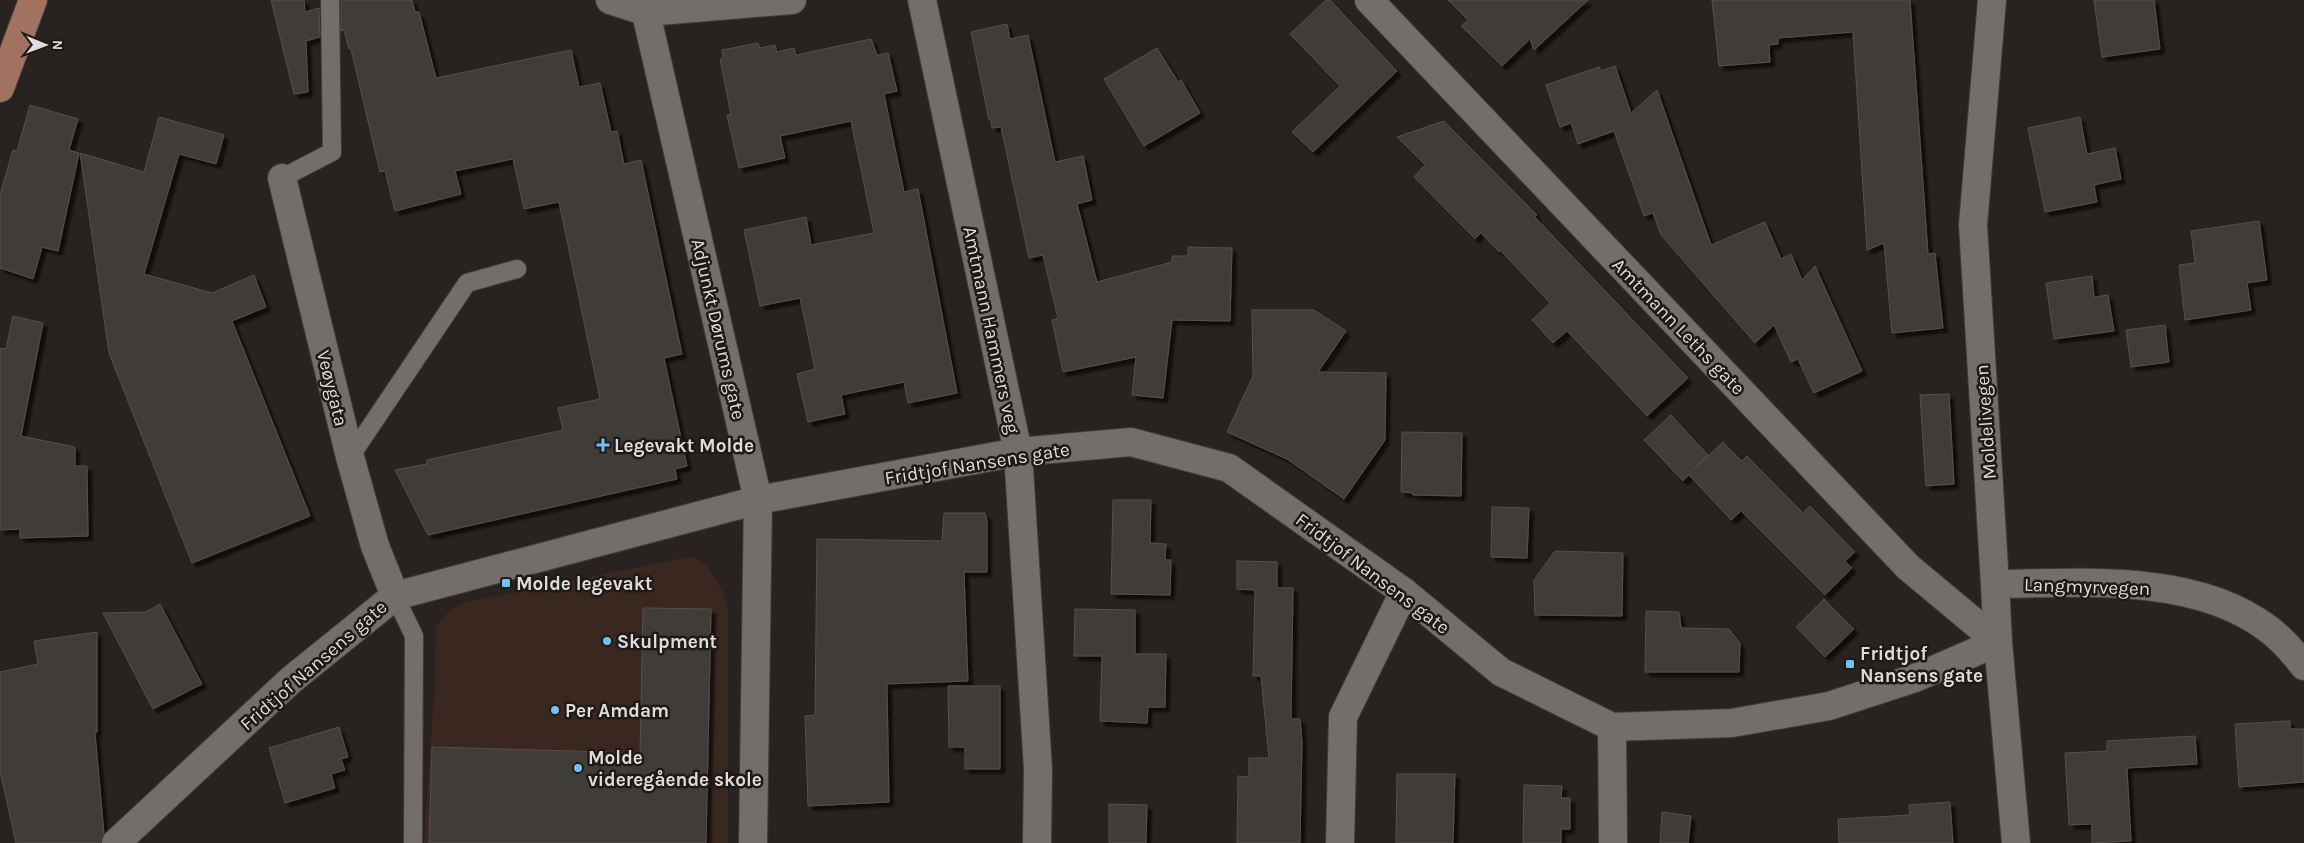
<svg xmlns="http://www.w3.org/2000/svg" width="2304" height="843" viewBox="0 0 2304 843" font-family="Karla,sans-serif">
	<defs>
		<filter id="shadow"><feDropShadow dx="4.5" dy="4.5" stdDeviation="1" flood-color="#0009"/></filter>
	</defs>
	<rect width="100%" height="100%" fill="#282321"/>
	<polygon fill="#392720" points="687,557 697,558 709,568 725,596 728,611 728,843 424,843 434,694 436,628 442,619 451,609 466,602"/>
	<g fill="#403d39" stroke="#54504c" filter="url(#shadow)">
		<polygon points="271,0 304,0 305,12 319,8 320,37 306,41 308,92 294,94"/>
		<polygon points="341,0 412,0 415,12 419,12 436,78 571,50 579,87 600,83 611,132 617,131 624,164 641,160 682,354 664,358 687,466 675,469 677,479 428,535 395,470 427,464 427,460 563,430 558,408 600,399 559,202 524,209 513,159 455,171 461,194 395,211 385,171 380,172 351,49 349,49 344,30 341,31"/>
		<polygon points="1326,0 1330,0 1397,71 1313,152 1292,132 1340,86 1290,34"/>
		<polygon points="1448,0 1588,0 1534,50 1530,39 1502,66 1461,26 1468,20"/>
		<polygon points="1712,0 1910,0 1928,254 1935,253 1943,328 1892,333 1884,243 1867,250 1853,32 1778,38 1778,44 1769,45 1770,62 1719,66"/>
		<polygon points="2094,0 2154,0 2160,49 2102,57"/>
		<polygon points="1007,24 1010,39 1028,35 1055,162 1083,156 1092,200 1077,204 1097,282 1172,262 1172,256 1188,256 1188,247 1232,248 1230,321 1172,320 1163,398 1132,395 1136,357 1063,372 1052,320 1058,319 1043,255 1029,258 1001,127 992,128 991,120 989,120 971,32"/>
		<polygon points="871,39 877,55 888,53 897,91 884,94 904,192 918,189 957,393 908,403 904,382 841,395 845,414 808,422 797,374 815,369 800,298 760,306 744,230 806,217 811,245 874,233 851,121 780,136 785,158 739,168 727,115 731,115 720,59 723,58 722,50 758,43 760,48 775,45 777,52 794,48 796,55"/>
		<polygon points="1157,48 1178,82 1181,80 1200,113 1144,146 1104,79"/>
		<polygon points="1615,66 1631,113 1657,90 1711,245 1765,222 1781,259 1791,254 1802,280 1815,266 1862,371 1814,393 1798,359 1791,362 1774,325 1755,343 1661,235 1653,213 1644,216 1614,131 1578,144 1571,123 1560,127 1546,85 1599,67 1601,71"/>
		<polygon points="30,105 78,119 69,150 79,153 58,251 42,247 33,279 0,268 0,195 13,150 17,151"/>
		<polygon points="159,117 224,135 216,164 179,154 144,274 212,293 254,275 266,307 232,321 310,516 192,563 109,353 80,153 144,172"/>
		<polygon points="2080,117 2087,154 2115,148 2121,179 2094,185 2097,202 2045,212 2028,128"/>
		<polygon points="1444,121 1537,215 1535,217 1688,378 1647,416 1567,331 1553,343 1532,320 1550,303 1500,250 1499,252 1481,233 1475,239 1414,177 1425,165 1397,137"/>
		<polygon points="2259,221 2267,280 2247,283 2251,310 2185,320 2179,265 2195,263 2191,231"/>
		<polygon points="2092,276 2094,297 2108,295 2114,331 2054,339 2046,283"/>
		<polygon points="1252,310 1314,310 1346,331 1318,372 1386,373 1385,440 1344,499 1287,459 1227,432 1253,376"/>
		<polygon points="13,316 43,323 21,436 75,447 75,466 87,466 88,536 20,538 20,529 0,530 0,348 6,349"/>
		<polygon points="2165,325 2169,362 2131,367 2126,330"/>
		<polygon points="1949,394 1954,484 1926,486 1920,395"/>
		<polygon points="1671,415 1708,455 1694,469 1723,442 1742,461 1747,456 1803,513 1810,506 1855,552 1845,561 1852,568 1825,595 1741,511 1731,520 1689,475 1683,481 1644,440"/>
		<polygon points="1402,432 1462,433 1461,496 1413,495 1413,493 1401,492"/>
		<polygon points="1113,500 1151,500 1150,543 1166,544 1165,560 1171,560 1170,595 1111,594"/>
		<polygon points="1492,507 1529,508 1527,558 1491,557"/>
		<polygon points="944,513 985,513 987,521 987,572 964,572 968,681 887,684 889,802 808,806 805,716 815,715 817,539 942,541"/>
		<polygon points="1555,551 1623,553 1622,616 1535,615 1534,580"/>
		<polygon points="1237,561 1277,562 1277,588 1293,588 1291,719 1300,719 1302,742 1300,843 1237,843 1238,776 1249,777 1249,758 1269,758 1261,676 1253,676 1255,590 1237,589"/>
		<polygon points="1824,599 1854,629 1825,657 1796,627"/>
		<polygon points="160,604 202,684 153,709 103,613 146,612"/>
		<polygon points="643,608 711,609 706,843 429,843 432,747 640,753"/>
		<polygon points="1075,609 1135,610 1135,654 1166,654 1165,707 1148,707 1147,723 1100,721 1102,656 1074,656"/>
		<polygon points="1646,611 1679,612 1681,628 1729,629 1740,643 1739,672 1645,672"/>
		<polygon points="97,632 97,732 95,733 104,834 101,843 16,843 0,771 0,672 38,664 34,641"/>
		<polygon points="948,686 1000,686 1000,769 965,769 965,747 949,747"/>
		<polygon points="2290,721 2290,729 2304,729 2304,782 2239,787 2235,724"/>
		<polygon points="339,727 348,757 341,759 345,770 331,774 335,788 285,803 269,748"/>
		<polygon points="2195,736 2197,764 2127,768 2131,841 2092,843 2092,824 2069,825 2065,753 2107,751 2107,741"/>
		<polygon points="1397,774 1455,774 1453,843 1396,843"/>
		<polygon points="1524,785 1562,786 1561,798 1570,798 1570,829 1561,829 1561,843 1523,843"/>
		<polygon points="1950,802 1953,843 1839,843 1838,819 1910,815 1909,805"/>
		<polygon points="1109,804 1147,805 1146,843 1109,843"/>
		<polygon points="1662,812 1691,816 1688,843 1660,843"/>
	</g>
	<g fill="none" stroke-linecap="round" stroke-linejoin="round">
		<defs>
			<g id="service">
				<polyline points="282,178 332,152 330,0"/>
				<polyline points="350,457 467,283 517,269"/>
				<polyline points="395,596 414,636 413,843"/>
			</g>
			<g id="minor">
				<polyline points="610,0 647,12 792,0"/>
				<polyline points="643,0 758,500 753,843"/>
				<polyline points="922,0 1018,452 1038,769 1037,843"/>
				<polyline points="282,178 350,457 375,546 395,596"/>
				<polyline points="1995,584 1998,642 2016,843"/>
				<polyline points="1612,727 1613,843"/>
				<polyline points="116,843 291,680 395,596 758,500 1018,452 1131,442 1229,468 1404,592 1501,672 1612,727 1732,723 1829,706 1915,678 1998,642 1908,567 1369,0"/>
				<polyline points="1340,843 1343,717 1404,592"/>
			</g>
			<path id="secondary" d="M1992,0l-19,225 22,359c86,-1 199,-11 272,44 14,10 27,25 37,38"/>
			<polyline id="primary" points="0,88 33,0"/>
		</defs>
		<use href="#service" stroke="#423e3d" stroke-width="20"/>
		<use href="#minor" stroke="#423e3d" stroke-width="30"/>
		<use href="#secondary" stroke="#423e3d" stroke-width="30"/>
		<use href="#primary" stroke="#423e3d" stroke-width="30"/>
		<use href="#service" stroke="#736d6b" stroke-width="18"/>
		<use href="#minor" stroke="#736d6b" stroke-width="28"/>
		<use href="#secondary" stroke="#736d6b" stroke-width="28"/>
		<use href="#primary" stroke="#a27260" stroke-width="28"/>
	</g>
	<g fill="#72c1f5" stroke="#1e1a18" stroke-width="2">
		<path d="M600.5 437.5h5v5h5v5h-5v5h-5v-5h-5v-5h5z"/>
		<rect x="501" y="578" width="10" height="10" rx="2.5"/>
		<circle cx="607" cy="641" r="5"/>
		<rect x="1845" y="659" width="10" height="10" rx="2.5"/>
		<circle cx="555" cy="710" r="5"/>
		<circle cx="578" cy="768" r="5"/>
	</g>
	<g text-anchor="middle" stroke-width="5" stroke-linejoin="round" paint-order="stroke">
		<g font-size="19" fill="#dfdcdb" stroke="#1e1a18">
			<text transform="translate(1679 326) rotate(46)" y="7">Amtmann Leths gate</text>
			<text transform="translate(719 329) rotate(77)" y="7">Adjunkt Dørums gate</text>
			<text transform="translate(992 330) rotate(78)" y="7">Amtmann Hammers veg</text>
			<text transform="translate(333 388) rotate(76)" y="7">Veøygata</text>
			<text transform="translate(1985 422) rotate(-94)" y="7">Moldelivegen</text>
			<text transform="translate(977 463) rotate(-9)" y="7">Fridtjof Nansens gate</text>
			<text transform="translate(1373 573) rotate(37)" y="7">Fridtjof Nansens gate</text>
			<text transform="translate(2087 586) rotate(2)" y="7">Langmyrvegen</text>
			<text transform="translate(313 665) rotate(-41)" y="7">Fridtjof Nansens gate</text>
		</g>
		<g font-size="19" font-weight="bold" fill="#dfdcdb" stroke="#1e1a18" text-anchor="start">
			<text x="614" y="452">Legevakt Molde</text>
			<text x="516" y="590">Molde legevakt</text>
			<text x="617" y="648">Skulpment</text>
			<text x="1860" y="660">Fridtjof<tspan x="1860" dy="22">Nansens gate</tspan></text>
			<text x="565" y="717">Per Amdam</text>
			<text x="588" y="764">Molde<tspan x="588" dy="22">videregående skole</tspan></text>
		</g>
	</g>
	<g transform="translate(45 45) rotate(91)" stroke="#1e1a18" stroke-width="4" paint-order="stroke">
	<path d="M0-4L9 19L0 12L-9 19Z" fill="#dfdcdb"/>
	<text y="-8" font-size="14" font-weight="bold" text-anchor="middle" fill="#dfdcdb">N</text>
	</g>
</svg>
